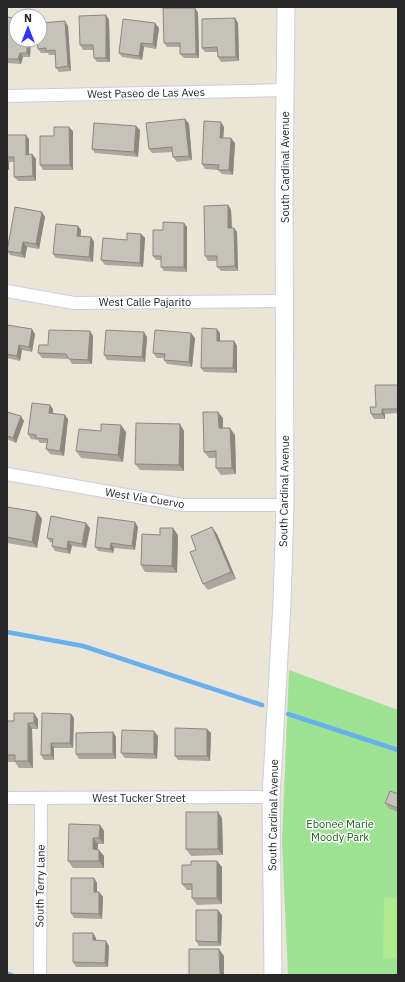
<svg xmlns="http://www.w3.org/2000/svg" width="405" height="982" viewBox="0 0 405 982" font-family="'IBM Plex Sans',sans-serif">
	<rect width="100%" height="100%" fill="#eae5d7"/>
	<polygon fill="#9ee293" points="289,670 398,710 398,975 288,975 282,842"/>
	<polygon fill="#b1ea8e" points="384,898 398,898 398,958 383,958"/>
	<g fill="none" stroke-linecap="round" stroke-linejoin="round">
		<g stroke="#68b1ee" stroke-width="4.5">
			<polyline points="7,632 83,646 262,705"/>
			<polyline points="288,714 398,750"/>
			<polyline points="7,974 11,975"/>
		</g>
		<defs>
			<g id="street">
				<polyline points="7,96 286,90"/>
				<polyline points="7,291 74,303 285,301"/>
				<polyline points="7,474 183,505 285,505"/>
				<polyline points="7,798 271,797"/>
				<polyline points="40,975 41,798"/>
			</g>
			<polyline id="secondary" points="273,975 271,797 282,603 285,505 284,187 286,7"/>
		</defs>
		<use href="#street" stroke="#cdcde0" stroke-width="14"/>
		<use href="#secondary" stroke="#cdcde0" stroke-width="19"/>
		<use href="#street" stroke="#fff" stroke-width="12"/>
		<use href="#secondary" stroke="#fff" stroke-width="17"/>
	</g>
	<g fill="#a9a79e">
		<polygon points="195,8 198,13 199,58 184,58 180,54 180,47 167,47 164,43"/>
		<polygon points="106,15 109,20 110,62 97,62 94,58 93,50 83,50 80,45"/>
		<polygon points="7,17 31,40 30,57 23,57 21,64 7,63"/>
		<polygon points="235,18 238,23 239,61 221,62 218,57 218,52 205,52 202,48"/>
		<polygon points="68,26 71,71 59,72 56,68 55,55 49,55 48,53 41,53 38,49"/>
		<polygon points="159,28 156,49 144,47 142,60 122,57 119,53"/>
		<polygon points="185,119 189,124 192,160 177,162 173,157 173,152 152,153 149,149"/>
		<polygon points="224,127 223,138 235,143 233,175 222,174 218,170 205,169 202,164"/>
		<polygon points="140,130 138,157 95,153 92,149"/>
		<polygon points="73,131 73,170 43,170 40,165 54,136"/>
		<polygon points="7,135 29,139 29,155 32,154 36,159 36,181 18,181 14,177 14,162 9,162 9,170 7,170"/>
		<polygon points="228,205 231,210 232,228 237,232 238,271 221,271 217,267 217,261 208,261 205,256"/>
		<polygon points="45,217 39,249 27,247 25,258 10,255 7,251"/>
		<polygon points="184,223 187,227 187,272 164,271 161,267 161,260 156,260 153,256 163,230"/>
		<polygon points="78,226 81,230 80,237 91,237 94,242 93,262 56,258 53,254"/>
		<polygon points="141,234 145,238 143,267 105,265 101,260 127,240"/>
		<polygon points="7,325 35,334 32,352 22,350 20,361 7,358"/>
		<polygon points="90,331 93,336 92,364 72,364 69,359 42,358 38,353 48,345"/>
		<polygon points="220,333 220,341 234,341 237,346 237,373 204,372 201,368"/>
		<polygon points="147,337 145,362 107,360 104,355"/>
		<polygon points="195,338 192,367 167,364 164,360 164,358 157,358 153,353"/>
		<polygon points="398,385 398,413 385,414 385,419 374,419 371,414"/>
		<polygon points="53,409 53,413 68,419 64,456 50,454 46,449 47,443 40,443 38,440 31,439 28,434"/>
		<polygon points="7,412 24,421 16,443 7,439"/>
		<polygon points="223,418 223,428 235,435 236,474 221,475 216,468 216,458 209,458 204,452"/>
		<polygon points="101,431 126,432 123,462 81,458 76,451"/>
		<polygon points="184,431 184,471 140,470 135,464"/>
		<polygon points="7,507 37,512 42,519 37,548 7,543"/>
		<polygon points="138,527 135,550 114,548 113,553 98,551 95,547"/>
		<polygon points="90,528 86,548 72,546 70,554 55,551 52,546 53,543 50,542 47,538"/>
		<polygon points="217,534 236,579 208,590 203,584 196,550"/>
		<polygon points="178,535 177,573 145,572 141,565"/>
		<polygon points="71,714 74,718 73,748 54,748 54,760 44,760 41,755"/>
		<polygon points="38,719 38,729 32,729 33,768 19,768 15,762 7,762 7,721"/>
		<polygon points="113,732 116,737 116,759 79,759 76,754"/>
		<polygon points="211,733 210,761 178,760 175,756"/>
		<polygon points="158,736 157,759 125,758 121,753"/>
		<polygon points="398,794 398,812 388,808 385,803"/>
		<polygon points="218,812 222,818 223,855 191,856 186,849"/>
		<polygon points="100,825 104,831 104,844 98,844 98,850 104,856 104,868 73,868 68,861"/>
		<polygon points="217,861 222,867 222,904 197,905 192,898 192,890 187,890 182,884 191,865"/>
		<polygon points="94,878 97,883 97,892 99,892 103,897 102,919 74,918 71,913"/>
		<polygon points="222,915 221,946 199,946 196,941"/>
		<polygon points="93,933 96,938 96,941 109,946 108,967 76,967 73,962"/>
	</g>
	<g fill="#8a8881">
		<polygon points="195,8 198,13 199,58 196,54"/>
		<polygon points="106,15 109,20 110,62 106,58"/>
		<polygon points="235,18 238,23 239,61 236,57"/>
		<polygon points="65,21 68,26 71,71 68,66"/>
		<polygon points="155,23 159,28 156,49 153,44"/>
		<polygon points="27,40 31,40 30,57 27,53"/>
		<polygon points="141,43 144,47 142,60 139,56"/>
		<polygon points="20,53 23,57 21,64 18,59"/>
		<polygon points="185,119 189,124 192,160 189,156"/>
		<polygon points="221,122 224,127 223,142 220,138"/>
		<polygon points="136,126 140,130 138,157 134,152"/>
		<polygon points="69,127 73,131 73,170 70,165"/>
		<polygon points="26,135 29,139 29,159 26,155"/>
		<polygon points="231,138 235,143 233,175 229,170"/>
		<polygon points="32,154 36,159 36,181 33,176"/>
		<polygon points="7,159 9,162 9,170 7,167"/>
		<polygon points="228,205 231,210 232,232 228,228"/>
		<polygon points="42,212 45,217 39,249 36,244"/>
		<polygon points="184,223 187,227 187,272 184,267"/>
		<polygon points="78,226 81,230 80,241 77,236"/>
		<polygon points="234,228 237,232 238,271 235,266"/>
		<polygon points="141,234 145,238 143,267 140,263"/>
		<polygon points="91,237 94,242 93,262 89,257"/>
		<polygon points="23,242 27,247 25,258 21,253"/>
		<polygon points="32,329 35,334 32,352 29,347"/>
		<polygon points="217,329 220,333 220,345 217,341"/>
		<polygon points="90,331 93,336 92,364 88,360"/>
		<polygon points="144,332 147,337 145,362 142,357"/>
		<polygon points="191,333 195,338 192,367 189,362"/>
		<polygon points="234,341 237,346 237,373 233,368"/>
		<polygon points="19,345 22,350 20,361 17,356"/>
		<polygon points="50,405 53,409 52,418 49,413"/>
		<polygon points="382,409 385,414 385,419 382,414"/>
		<polygon points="218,412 223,418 223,435 219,428"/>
		<polygon points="65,415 68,419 64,456 60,451"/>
		<polygon points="21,416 24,421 16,443 13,438"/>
		<polygon points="180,424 184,431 184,471 179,465"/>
		<polygon points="121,425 126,432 123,462 118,455"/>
		<polygon points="230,428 235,435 236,474 232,468"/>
		<polygon points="37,512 42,519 37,548 32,542"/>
		<polygon points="135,522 138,527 135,550 132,546"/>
		<polygon points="86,523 90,528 86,548 82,544"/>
		<polygon points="212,527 217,534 236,579 231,572"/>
		<polygon points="173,528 178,535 177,573 172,566"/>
		<polygon points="68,541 72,546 70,554 67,549"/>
		<polygon points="111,543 114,548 113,553 110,549"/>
		<polygon points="34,713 38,719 38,729 34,723"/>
		<polygon points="71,714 74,718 73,748 70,743"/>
		<polygon points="28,723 32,729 33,768 28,761"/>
		<polygon points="207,729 211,733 210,761 207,756"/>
		<polygon points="154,731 158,736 157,759 154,754"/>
		<polygon points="113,732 116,737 116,759 113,754"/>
		<polygon points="51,743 54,748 54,760 51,755"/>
		<polygon points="218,812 222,818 223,855 218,849"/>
		<polygon points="100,825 104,831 104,844 99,838"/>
		<polygon points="93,838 98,844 97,856 93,849"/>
		<polygon points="99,850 104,856 104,868 99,861"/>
		<polygon points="217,861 222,867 222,904 217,898"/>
		<polygon points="94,878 97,883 97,897 94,892"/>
		<polygon points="99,892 103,897 102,919 99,914"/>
		<polygon points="218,910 222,915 221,946 218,942"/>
		<polygon points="93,933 96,938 96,945 93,940"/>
		<polygon points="106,941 109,946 108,967 105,963"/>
		<polygon points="219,949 224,956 224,975 220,975"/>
	</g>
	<g fill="#c5c2b8" stroke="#8a8881">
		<polygon points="163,8 195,8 196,54 180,54 180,43 164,43"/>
		<polygon points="106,15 106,58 94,58 93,45 80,45 79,16"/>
		<polygon points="7,17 16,18 16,40 27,40 27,53 20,53 18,59 7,59"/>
		<polygon points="235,18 236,57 218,57 217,47 202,48 202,19"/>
		<polygon points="123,19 155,23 153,44 141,43 139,56 119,53"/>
		<polygon points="65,21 68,66 56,68 55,50 46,51 46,48 38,49 37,40 40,40 40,23"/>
		<polygon points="185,119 189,156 173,157 172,147 149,149 146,123"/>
		<polygon points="204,121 221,122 220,138 231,138 229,170 218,170 219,165 202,164"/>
		<polygon points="94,123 136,126 134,152 92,149"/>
		<polygon points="54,127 69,127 70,165 40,165 40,136 54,136"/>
		<polygon points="7,135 26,135 26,155 32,154 33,176 14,177 14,157 7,157"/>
		<polygon points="228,205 228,228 234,228 235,266 217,267 217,256 205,256 204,206"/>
		<polygon points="15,207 42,212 36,244 23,242 21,253 7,251"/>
		<polygon points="163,222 184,223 184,267 161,267 161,256 153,256 153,230 163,230"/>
		<polygon points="56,224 78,226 77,236 91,237 89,257 53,254"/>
		<polygon points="127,233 141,234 140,263 101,260 103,238 127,240"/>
		<polygon points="7,325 32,329 29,347 19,345 17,356 7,354"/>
		<polygon points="202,328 217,329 217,341 234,341 233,368 201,368"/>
		<polygon points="49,330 90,331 88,360 69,359 66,354 38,353 39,345 48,345"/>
		<polygon points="106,330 144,332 142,357 104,355"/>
		<polygon points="155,330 191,333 189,362 164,360 165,354 153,353"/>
		<polygon points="375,385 398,385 398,409 382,409 382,414 371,414 370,407 376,407"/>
		<polygon points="32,403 50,405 49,413 65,415 60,451 46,449 48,439 36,438 36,435 28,434"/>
		<polygon points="7,412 21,416 13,438 7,436"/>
		<polygon points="203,412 218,412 219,428 230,428 232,468 216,468 216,451 204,452"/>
		<polygon points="136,423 180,424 179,465 135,464"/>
		<polygon points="101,424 121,425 118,455 76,451 79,429 101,431"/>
		<polygon points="7,507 37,512 32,542 7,537"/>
		<polygon points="51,516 86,523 82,544 68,541 67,549 52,546 53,539 47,538"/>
		<polygon points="98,517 135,522 132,546 111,543 110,549 95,547"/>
		<polygon points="212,527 231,572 203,584 190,552 196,550 191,536"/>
		<polygon points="160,528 173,528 172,566 141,565 142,534 160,535"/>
		<polygon points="14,713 34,713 34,723 28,723 28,761 15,761 15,755 7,755 7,721 14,721"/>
		<polygon points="42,713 71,714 70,743 51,743 51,755 41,755"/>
		<polygon points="175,728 207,729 207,756 175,756"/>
		<polygon points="122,730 154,731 154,754 121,753"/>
		<polygon points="113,732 113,754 76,754 76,733"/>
		<polygon points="390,791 398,794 398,808 385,803"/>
		<rect x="186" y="812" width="32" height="37"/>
		<polygon points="69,824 100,825 99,838 93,838 93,849 99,850 99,861 68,861"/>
		<polygon points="191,861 217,861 217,898 192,898 192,884 182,884 182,865 191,865"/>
		<polygon points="71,878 94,878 94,892 99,892 99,914 71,913"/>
		<polygon points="196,910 218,910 218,942 196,941"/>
		<polygon points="73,933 93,933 93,940 106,941 105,963 73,962"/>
		<polygon points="189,949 219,949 220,975 189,975"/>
	</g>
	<g text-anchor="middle" stroke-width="3" stroke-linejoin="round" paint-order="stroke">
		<g font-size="11" fill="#272727" stroke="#fff">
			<text transform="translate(146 93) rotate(-1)" y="4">West Paseo de Las Aves</text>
			<text transform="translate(285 167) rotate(-90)" y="4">South Cardinal Avenue</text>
			<text x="145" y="306">West Calle Pajarito</text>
			<text transform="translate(284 491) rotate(-89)" y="4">South Cardinal Avenue</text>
			<text transform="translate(145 498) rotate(9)" y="4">West Via Cuervo</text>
			<text x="139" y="802">West Tucker Street</text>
			<text transform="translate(273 815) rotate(-89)" y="4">South Cardinal Avenue</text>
			<text transform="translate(40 886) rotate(-89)" y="4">South Terry Lane</text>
		</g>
		<g font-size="11" fill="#196218" stroke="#fff">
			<text x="340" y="828">Ebonee Marie<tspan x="340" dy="13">Moody Park</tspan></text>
		</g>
	</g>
	<rect width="405" height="982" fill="none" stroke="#272727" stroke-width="16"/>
	<g transform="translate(28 28)"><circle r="19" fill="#ffffff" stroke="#a9a9a9"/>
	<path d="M0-3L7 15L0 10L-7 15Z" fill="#3534fa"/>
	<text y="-6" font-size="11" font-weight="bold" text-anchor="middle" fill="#272727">N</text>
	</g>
</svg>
